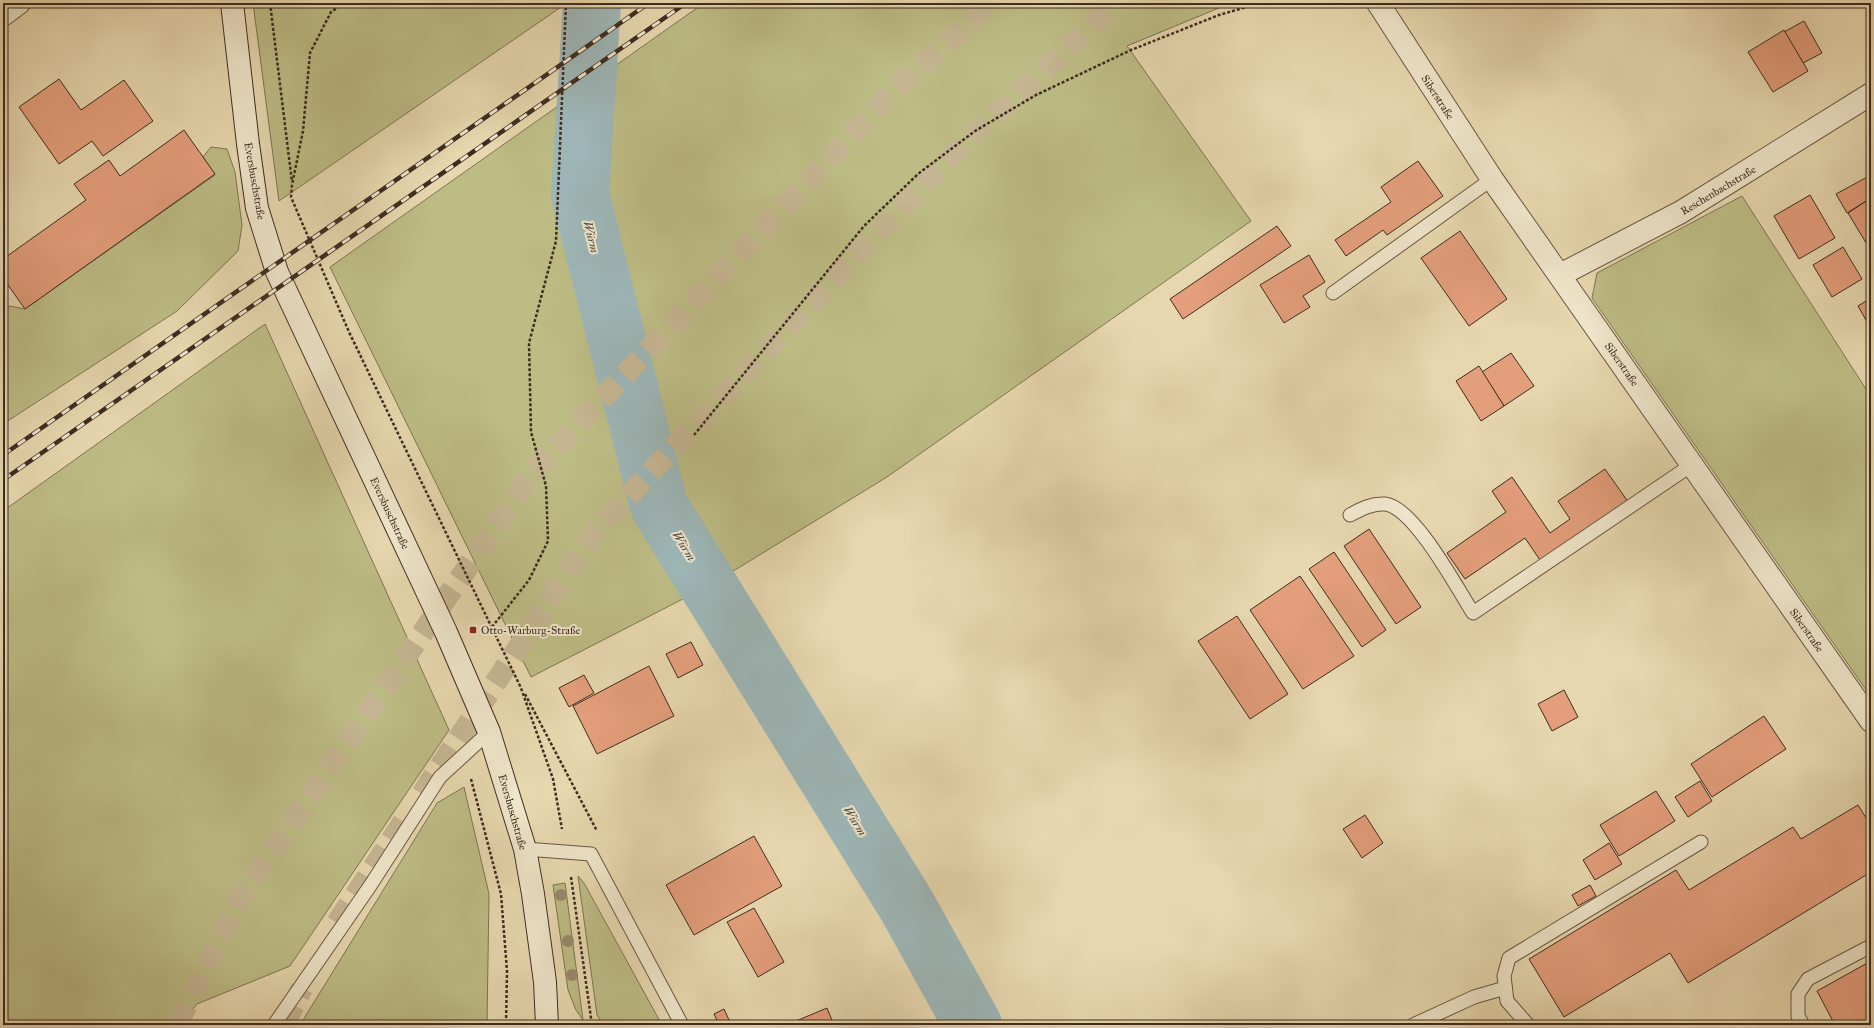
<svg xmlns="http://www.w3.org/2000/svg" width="1874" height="1028" viewBox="0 0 1874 1028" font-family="'IM FELL Great Primer',serif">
	<rect width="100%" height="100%" fill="#e7d7ae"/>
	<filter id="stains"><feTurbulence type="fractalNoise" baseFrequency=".005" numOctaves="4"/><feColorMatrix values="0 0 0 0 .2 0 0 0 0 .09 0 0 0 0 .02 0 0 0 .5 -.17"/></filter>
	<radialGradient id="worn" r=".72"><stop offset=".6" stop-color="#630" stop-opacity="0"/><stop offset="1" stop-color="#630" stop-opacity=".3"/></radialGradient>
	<g fill="#bdbc85" stroke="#7e7453">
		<polygon points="253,3 567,3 279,201"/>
		<polygon points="704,3 1231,3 1127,46 1251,221 887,477 712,584 531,677 330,267"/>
		<polygon points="211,147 227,149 235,172 242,225 238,251 177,311 3,424 3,309 10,306 25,309 215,175 203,157"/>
		<polygon points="1742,196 1871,397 1871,697 1592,298 1597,273"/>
		<polygon points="265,324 449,730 290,966 197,1004 180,1025 3,1025 3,511"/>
		<polygon points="464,787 489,894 487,1025 300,1025 437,803"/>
		<polygon points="578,876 584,883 662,1025 603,1025 597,1015"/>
		<polygon points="565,883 583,1020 576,1010 568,990 553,885"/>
	</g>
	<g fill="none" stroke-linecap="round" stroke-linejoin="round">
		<polyline stroke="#9db6b7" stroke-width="58" points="592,3 580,195 659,506 907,906 973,1025"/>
	</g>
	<g fill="#e39e7b" stroke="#3f2c21">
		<polygon points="1804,21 1822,53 1803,63 1784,32"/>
		<polygon points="1784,30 1808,71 1773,92 1748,52"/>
		<polygon points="59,79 81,110 124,80 153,121 103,156 92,141 59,164 19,107"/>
		<polygon points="184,130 215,174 25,309 3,278 3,259 86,200 74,184 109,160 120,176"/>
		<polygon points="1418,161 1443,196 1387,235 1383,230 1346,256 1335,240 1391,202 1381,187"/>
		<polygon points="1871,175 1871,198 1847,213 1836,194"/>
		<polygon points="1810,195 1835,238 1799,259 1774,216"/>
		<polygon points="1871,198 1871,251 1848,213"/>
		<polygon points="1277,226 1291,246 1183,319 1170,299"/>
		<polygon points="1460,231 1507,299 1469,326 1421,258"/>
		<polygon points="1843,247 1862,279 1832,297 1813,265"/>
		<polygon points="1309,255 1325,282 1303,296 1310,307 1284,323 1260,285"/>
		<polygon points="1871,298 1871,329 1858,306"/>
		<polygon points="1511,353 1534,386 1504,406 1482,372"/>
		<polygon points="1479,366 1504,406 1481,421 1456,381"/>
		<polygon points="1605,469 1629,503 1542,563 1525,538 1465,579 1447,553 1506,512 1492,491 1512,477 1550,533 1570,519 1558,501"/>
		<polygon points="1369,529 1421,607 1396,624 1344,546"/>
		<polygon points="1334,552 1386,630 1362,647 1309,569"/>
		<polygon points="1300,576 1354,656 1303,689 1250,610"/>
		<polygon points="1237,616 1288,694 1250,719 1198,641"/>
		<polygon points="691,642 703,665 678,678 666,654"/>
		<polygon points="649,666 674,716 597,754 573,706"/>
		<polygon points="584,675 594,693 569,707 559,688"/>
		<polygon points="1564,690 1578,717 1552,731 1538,704"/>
		<polygon points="1764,716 1786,749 1712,797 1691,764"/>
		<polygon points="1700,781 1712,801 1688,817 1675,797"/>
		<polygon points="1656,791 1675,821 1619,856 1600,825"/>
		<polygon points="1858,805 1871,826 1871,872 1688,983 1670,953 1564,1017 1529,959 1676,870 1689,890 1793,827 1801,839"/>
		<polygon points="1365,815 1383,843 1362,858 1343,829"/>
		<polygon points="754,836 782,886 694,935 666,885"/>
		<polygon points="1609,843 1622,864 1595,880 1583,860"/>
		<polygon points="1590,885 1596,896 1578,906 1572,895"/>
		<polygon points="754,908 784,962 758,977 727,922"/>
		<polygon points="1871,961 1871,1025 1835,1025 1817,991"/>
		<polygon points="827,1008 834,1025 797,1025 796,1021"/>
		<polygon points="724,1009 729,1020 719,1025 714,1014"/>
	</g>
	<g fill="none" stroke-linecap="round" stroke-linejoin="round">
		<g stroke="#c5b592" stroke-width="22" stroke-dasharray="22 11" stroke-linecap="butt">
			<polyline points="422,794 596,530 948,159 1116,3"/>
			<polyline points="337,923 404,821"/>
			<polyline points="177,1025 241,897 533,472 892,92 991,3"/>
			<polyline points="284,1025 302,988"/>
		</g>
		<defs>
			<g id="service">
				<polyline points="1333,293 1492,179"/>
				<path d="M1350,515c11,-6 22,-12 35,-11 29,3 72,84 88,109l220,-149"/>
				<polyline points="525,849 591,854 682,1025"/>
				<polyline points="274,1025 370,886 440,777 489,732"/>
				<polyline points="1413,1025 1474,997 1505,988"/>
				<polyline points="1528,1025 1507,1001 1504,976 1509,958 1701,842"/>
				<polyline points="1803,1025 1798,1016 1798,994 1808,979 1871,946"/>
			</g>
			<g id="minor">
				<polyline points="1378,3 1492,179 1871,721"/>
				<polyline points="3,15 19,3"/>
				<polyline points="1560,275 1681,212 1871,94"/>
			</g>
			<polyline id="secondary" points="232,3 248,144 257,208 277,272 446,632 489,732 525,849 533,894 545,982 547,1025"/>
		</defs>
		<use href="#service" stroke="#695744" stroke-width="15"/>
		<use href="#minor" stroke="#695744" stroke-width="24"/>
		<use href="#secondary" stroke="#3f2c21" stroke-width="24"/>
		<g stroke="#3f2c21" stroke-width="2.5" stroke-dasharray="3 2" stroke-linecap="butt">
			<polyline points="270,3 292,182"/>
			<polyline points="344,3 331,12 310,53 303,131 292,185 291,197 349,332 521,688 553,779 562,829"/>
			<polyline points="694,435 864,226 918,174 975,131 1036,95 1131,50 1219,15 1260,3"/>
			<polyline points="492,627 529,580 548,541 546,486 531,432 529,343 556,241 566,3"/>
			<polyline points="525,694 597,831"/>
			<polyline points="471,779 501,894 507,971 506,1025"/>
			<polyline points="571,877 592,1025"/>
		</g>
		<use href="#service" stroke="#efe5ca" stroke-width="13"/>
		<use href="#minor" stroke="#efe5ca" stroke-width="22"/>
		<use href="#secondary" stroke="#efe5ca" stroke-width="22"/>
		<defs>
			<g id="rail">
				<polyline points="3,455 649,3"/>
				<polyline points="3,480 686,3"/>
			</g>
		</defs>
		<use href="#rail" stroke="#3f2c21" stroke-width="4.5"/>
		<use href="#rail" stroke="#efe5ca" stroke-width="3" stroke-dasharray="9" stroke-linecap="butt"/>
	</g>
	<g fill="#98896b">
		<circle cx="561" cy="895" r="6"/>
		<circle cx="568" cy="941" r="6"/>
		<circle cx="572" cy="975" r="6"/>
	</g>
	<rect fill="#8f2418" stroke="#efe5ca" stroke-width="1.5" x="469" y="626" width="8" height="8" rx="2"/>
	<g text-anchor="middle" stroke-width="4" stroke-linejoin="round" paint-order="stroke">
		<g font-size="11" fill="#3f2c21" stroke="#efe5ca">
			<text transform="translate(1438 97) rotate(57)" y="4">Siberstraße</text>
			<text transform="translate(255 181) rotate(80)" y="4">Eversbuschstraße</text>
			<text transform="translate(1718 190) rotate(-31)" y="4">Reschenbachstraße</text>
			<text transform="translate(1622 364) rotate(55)" y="4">Siberstraße</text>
			<text transform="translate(390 513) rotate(65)" y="4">Eversbuschstraße</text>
			<text transform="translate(1807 630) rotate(55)" y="4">Siberstraße</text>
			<text transform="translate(513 812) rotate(74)" y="4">Eversbuschstraße</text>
		</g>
		<g font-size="11" fill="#3f2c21" stroke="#efe5ca" text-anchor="start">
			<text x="481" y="634">Otto-Warburg-Straße</text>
		</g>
		<g font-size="12" font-style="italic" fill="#564e46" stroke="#efe5ca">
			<text transform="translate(591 237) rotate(76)" y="4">Würm</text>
			<text transform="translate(684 546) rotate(58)" y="4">Würm</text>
			<text transform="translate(855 821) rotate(58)" y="4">Würm</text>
		</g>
	</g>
	<rect width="1874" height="1028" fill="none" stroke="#e7d7ae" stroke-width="16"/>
	<rect x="4" y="4" width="1866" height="1020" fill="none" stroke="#3f2c21" stroke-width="2"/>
	<rect x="8" y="8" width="1858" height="1012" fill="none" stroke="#3f2c21"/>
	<rect width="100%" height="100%" filter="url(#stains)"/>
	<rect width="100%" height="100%" fill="url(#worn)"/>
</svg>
